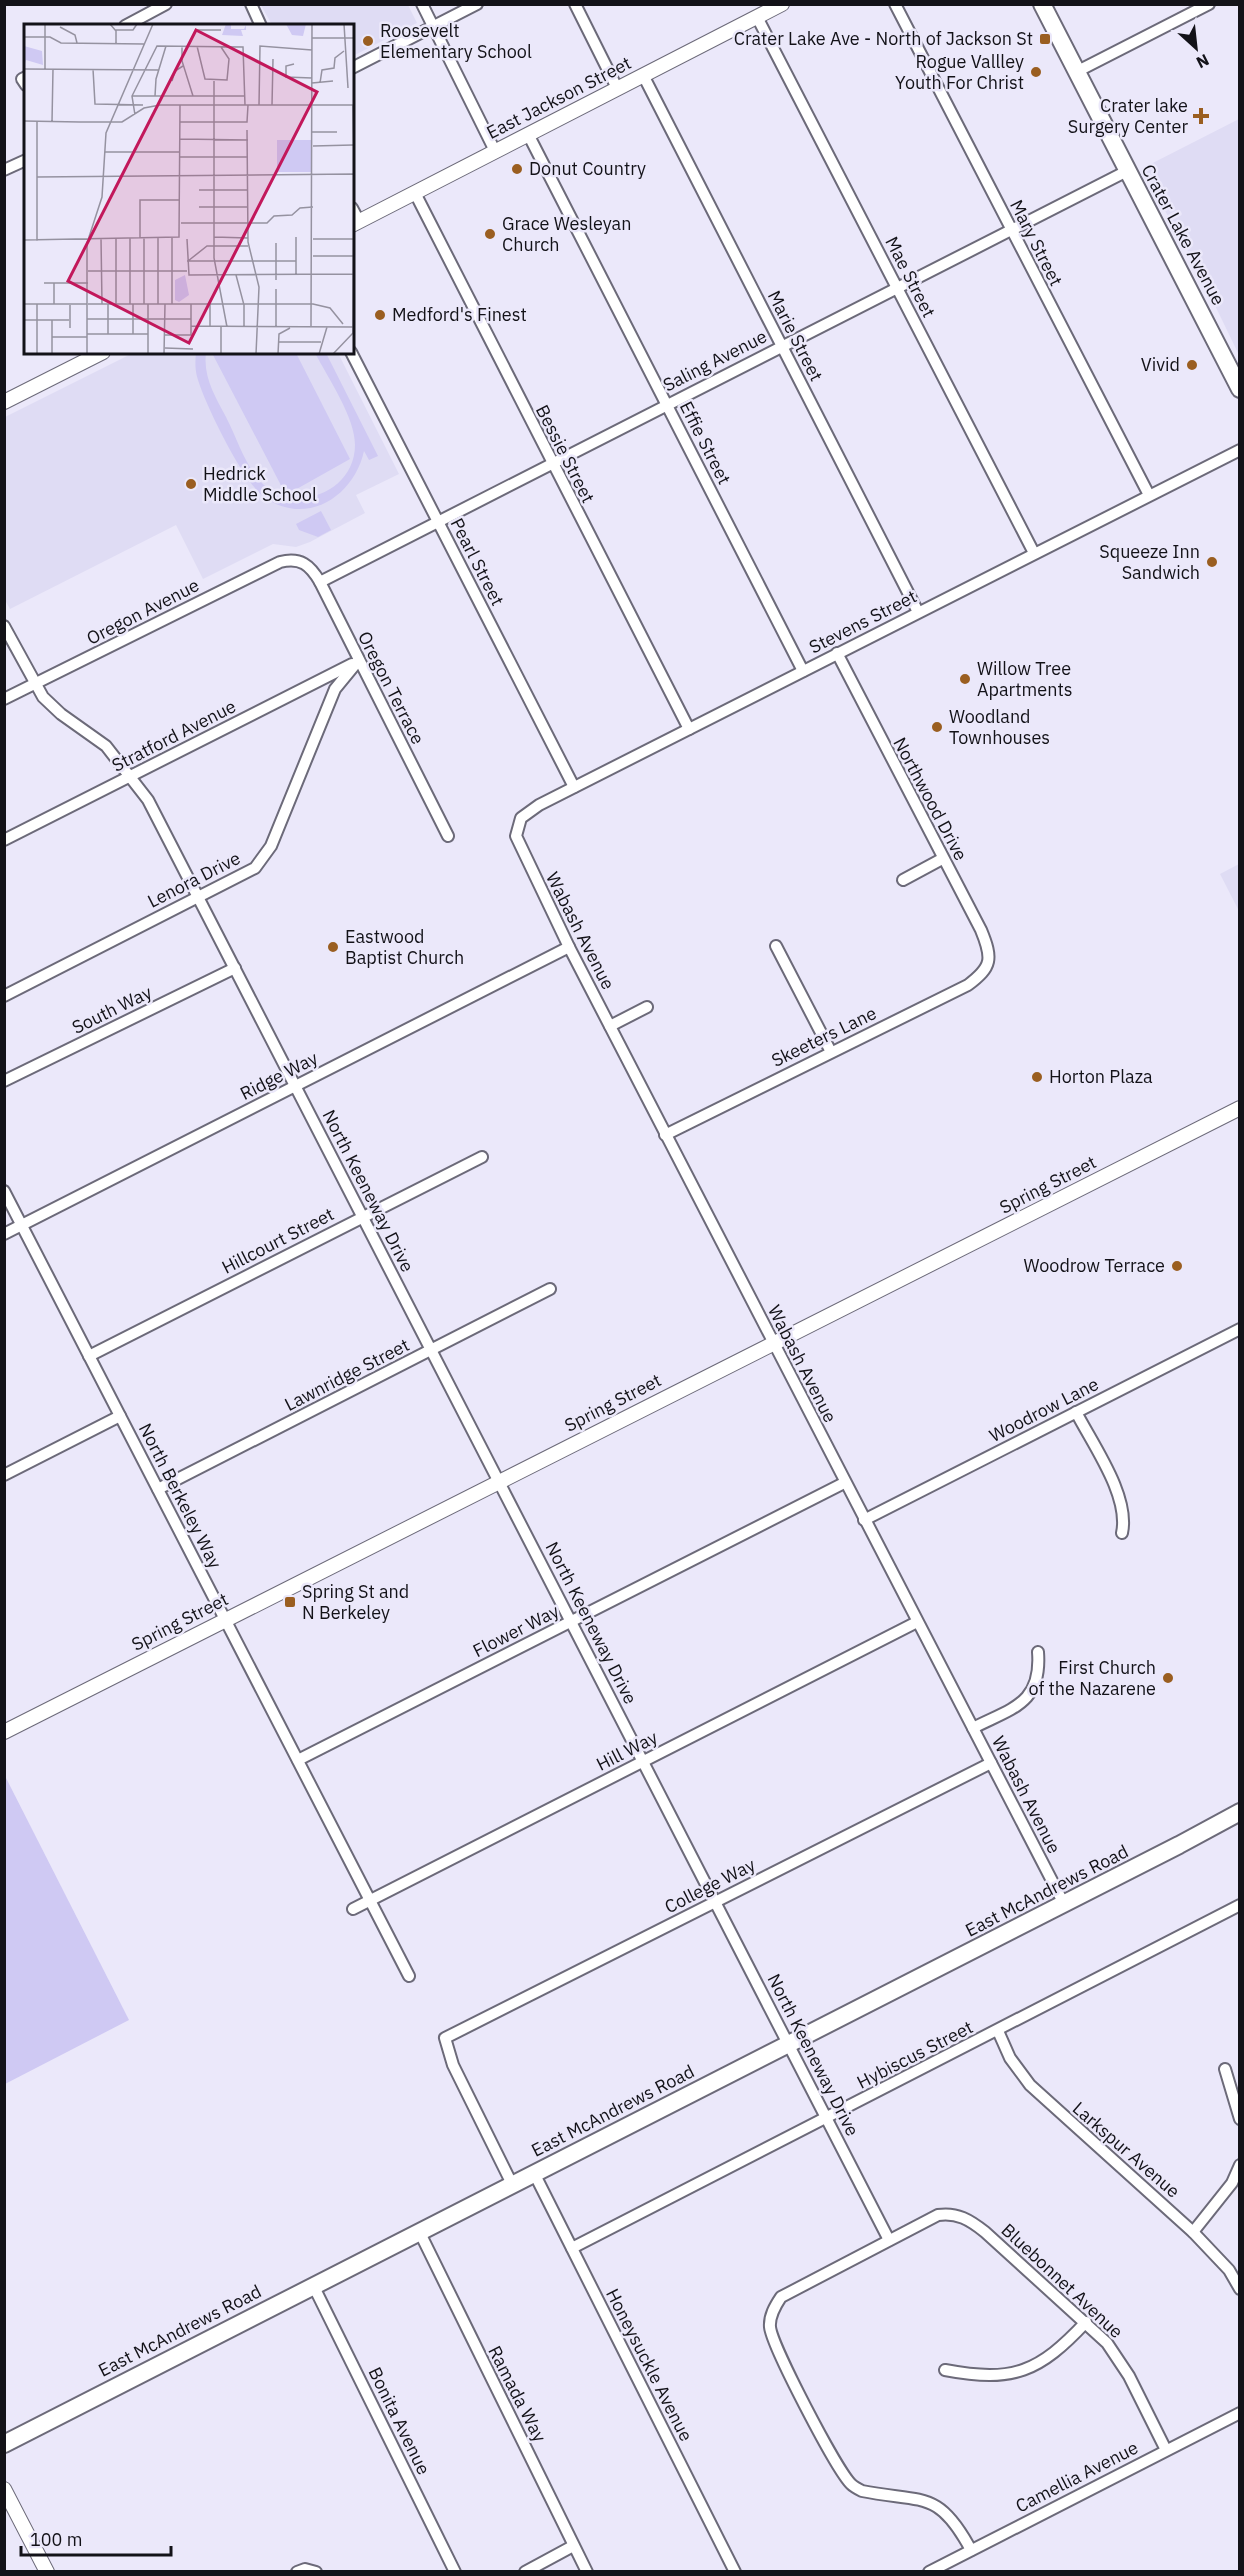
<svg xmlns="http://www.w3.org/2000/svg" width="1244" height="2576" viewBox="0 0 1244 2576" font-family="'IBM Plex Sans',sans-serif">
	<rect width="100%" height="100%" fill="#ebe8fa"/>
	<g fill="#dfdcf4">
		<polygon points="261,5 408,5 417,23 353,56 352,26 272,25"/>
		<polygon points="1239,119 1239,355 1192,258 1141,169"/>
		<polygon points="133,353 338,353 399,474 356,495 365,513 310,542 296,547 273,544 203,579 176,525 10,609 5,600 5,417"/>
		<polygon points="1239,864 1239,911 1220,874"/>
	</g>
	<g fill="#cfc9f3">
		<path d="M196,353h10c-3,24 9,43 20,64 11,21 20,52 38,68 34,29 91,6 91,-40 0,-28 -27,-67 -40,-92h11l52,103 -9,4 -5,-9c-10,46 -59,77 -101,45 -21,-16 -57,-90 -65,-116 -3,-9 -3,-18 -2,-27z"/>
		<polygon points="212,353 296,353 350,459 286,495"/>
		<polygon points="321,511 331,530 318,537 299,530 296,524"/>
		<polygon points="5,1776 129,2020 5,2084 4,2084"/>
	</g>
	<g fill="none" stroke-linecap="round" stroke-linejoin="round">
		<defs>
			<g id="minor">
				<polyline points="251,4 261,26"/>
				<polyline points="422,4 495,151"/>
				<polyline points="575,4 617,88"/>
				<polyline points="895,4 1149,495"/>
				<polyline points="757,17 1034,553"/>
				<polyline points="125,26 166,4"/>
				<polyline points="352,68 477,4"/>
				<polyline points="1076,72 1209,4"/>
				<polyline points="643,75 918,612"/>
				<polyline points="26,77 22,79 26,85"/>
				<polyline points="528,134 803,671"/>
				<polyline points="4,170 26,160"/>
				<polyline points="415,193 689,729"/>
				<polyline points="352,208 359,221"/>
				<polyline points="351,352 574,787"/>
				<polyline points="320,582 1127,171"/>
				<polyline points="4,626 43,697 61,714 106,746 148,800 889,2240"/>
				<path d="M4,699l276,-137c21,-5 30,3 40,20l128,254"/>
				<polyline points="4,840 352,664"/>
				<polyline points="903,880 942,859"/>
				<polyline points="776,946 831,1052"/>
				<polyline points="4,996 255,868 271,846 335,689 358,661"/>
				<polyline points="610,1026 647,1007"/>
				<polyline points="4,1081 235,968"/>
				<path d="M665,1135l303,-150c24,-18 25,-26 13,-55l-144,-277"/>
				<polyline points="4,1191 409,1976"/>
				<polyline points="4,1234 569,947"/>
				<polyline points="89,1356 482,1157"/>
				<path d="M1076,1412c17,33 54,84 46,121"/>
				<polyline points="4,1475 120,1416"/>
				<polyline points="158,1489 550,1289"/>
				<polyline points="864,1520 1240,1329"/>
				<path d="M973,1728c39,-20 69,-24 65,-76"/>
				<polyline points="298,1760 844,1483"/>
				<polyline points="1064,1904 569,947 516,836 521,818 539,805 1240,450"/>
				<polyline points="353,1909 917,1622"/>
				<polyline points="998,2031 1010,2058 1030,2085 1193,2232 1229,2270 1240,2289"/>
				<polyline points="1225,2069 1240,2119"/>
				<polyline points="534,2173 735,2572"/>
				<polyline points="512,2184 453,2065 445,2038 991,1763"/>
				<polyline points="419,2231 587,2572"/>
				<polyline points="1193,2232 1232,2183 1240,2165"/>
				<polyline points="572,2248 1240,1905"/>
				<polyline points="313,2285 455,2572"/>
				<path d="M945,2370c69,13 94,2 141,-48"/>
				<path d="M971,2550c-33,-61 -48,-47 -109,-59 -4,-2 -8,-4 -11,-7 -15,-15 -79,-138 -81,-157 -1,-11 5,-21 11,-30l157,-82c19,-3 32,5 47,17l122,111 22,33 37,74"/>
				<polyline points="297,2572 305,2569 316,2572"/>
				<polyline points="525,2572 573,2546"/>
				<polyline points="929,2572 1240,2413"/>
			</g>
			<g id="tertiary">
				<polyline points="352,225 782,4"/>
				<polyline points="4,402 103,352"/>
				<polyline points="4,1732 1240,1108"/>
				<polyline points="4,2489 47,2572"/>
			</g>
			<g id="secondary">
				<polyline points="1042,4 1240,389"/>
				<polyline points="4,2444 1179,1845 1240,1812"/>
			</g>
		</defs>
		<use href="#minor" stroke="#6c6a79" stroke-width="14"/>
		<use href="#tertiary" stroke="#6c6a79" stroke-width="16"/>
		<use href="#secondary" stroke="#6c6a79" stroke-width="20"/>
		<use href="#minor" stroke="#fff" stroke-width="10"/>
		<use href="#tertiary" stroke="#fff" stroke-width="14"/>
		<use href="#secondary" stroke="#fff" stroke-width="16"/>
	</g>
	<g fill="#9a5e20" stroke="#ebe8fa" stroke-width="2">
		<rect x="1039" y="33" width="12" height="12" rx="3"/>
		<circle cx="368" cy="41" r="6"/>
		<circle cx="1036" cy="72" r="6"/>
		<path d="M1198 107h6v6h6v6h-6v6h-6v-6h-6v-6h6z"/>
		<circle cx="517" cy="169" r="6"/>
		<circle cx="490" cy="234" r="6"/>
		<circle cx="380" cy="315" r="6"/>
		<circle cx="1192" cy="365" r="6"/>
		<circle cx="191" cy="484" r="6"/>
		<circle cx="1212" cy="562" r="6"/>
		<circle cx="965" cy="679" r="6"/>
		<circle cx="937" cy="727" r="6"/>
		<circle cx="333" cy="947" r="6"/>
		<circle cx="1037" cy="1077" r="6"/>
		<circle cx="1177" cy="1266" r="6"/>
		<rect x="284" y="1596" width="12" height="12" rx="3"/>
		<circle cx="1168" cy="1678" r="6"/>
	</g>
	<g text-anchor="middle" stroke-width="5" stroke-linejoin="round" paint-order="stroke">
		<g font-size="18" fill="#131218" stroke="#ebe8fa" text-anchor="start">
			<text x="380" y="37">Roosevelt<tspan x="380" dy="21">Elementary School</tspan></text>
			<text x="1033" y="45" text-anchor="end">Crater Lake Ave - North of Jackson St</text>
			<text x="1024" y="68" text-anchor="end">Rogue Vallley<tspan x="1024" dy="21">Youth For Christ</tspan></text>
			<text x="1188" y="112" text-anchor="end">Crater lake<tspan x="1188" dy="21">Surgery Center</tspan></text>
			<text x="529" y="175">Donut Country</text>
			<text x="502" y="230">Grace Wesleyan<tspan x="502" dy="21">Church</tspan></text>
			<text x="392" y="321">Medford's Finest</text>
			<text x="1180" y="371" text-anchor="end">Vivid</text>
			<text x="203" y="480">Hedrick<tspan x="203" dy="21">Middle School</tspan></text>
			<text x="1200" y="558" text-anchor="end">Squeeze Inn<tspan x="1200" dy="21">Sandwich</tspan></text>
			<text x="977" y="675">Willow Tree<tspan x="977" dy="21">Apartments</tspan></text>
			<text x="949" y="723">Woodland<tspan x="949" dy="21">Townhouses</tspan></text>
			<text x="345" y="943">Eastwood<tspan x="345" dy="21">Baptist Church</tspan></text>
			<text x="1049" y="1083">Horton Plaza</text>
			<text x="1165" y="1272" text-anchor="end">Woodrow Terrace</text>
			<text x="302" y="1598">Spring St and<tspan x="302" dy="21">N Berkeley</tspan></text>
			<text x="1156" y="1674" text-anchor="end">First Church<tspan x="1156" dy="21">of the Nazarene</tspan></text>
		</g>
		<g font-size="18" fill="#131218" stroke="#ebe8fa">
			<text transform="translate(559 98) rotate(-27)" y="6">East Jackson Street</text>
			<text transform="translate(1183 235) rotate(62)" y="6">Crater Lake Avenue</text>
			<text transform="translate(1036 243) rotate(63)" y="6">Mary Street</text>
			<text transform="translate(910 277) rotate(63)" y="6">Mae Street</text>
			<text transform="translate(795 336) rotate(63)" y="6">Marie Street</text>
			<text transform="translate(715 361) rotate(-27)" y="6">Saling Avenue</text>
			<text transform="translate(705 443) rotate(63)" y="6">Effie Street</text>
			<text transform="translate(565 454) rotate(63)" y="6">Bessie Street</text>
			<text transform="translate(477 562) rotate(63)" y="6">Pearl Street</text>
			<text transform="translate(143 612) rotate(-27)" y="6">Oregon Avenue</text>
			<text transform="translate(863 622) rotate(-27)" y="6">Stevens Street</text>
			<text transform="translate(391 688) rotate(63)" y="6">Oregon Terrace</text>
			<text transform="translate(174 736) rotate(-27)" y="6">Stratford Avenue</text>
			<text transform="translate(930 799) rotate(62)" y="6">Northwood Drive</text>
			<text transform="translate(194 880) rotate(-27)" y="6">Lenora Drive</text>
			<text transform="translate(580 931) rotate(63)" y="6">Wabash Avenue</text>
			<text transform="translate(112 1010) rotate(-26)" y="6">South Way</text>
			<text transform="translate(824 1037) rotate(-26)" y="6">Skeeters Lane</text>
			<text transform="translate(279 1076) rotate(-27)" y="6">Ridge Way</text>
			<text transform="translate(1048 1185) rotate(-27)" y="6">Spring Street</text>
			<text transform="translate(368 1191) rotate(63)" y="6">North Keeneway Drive</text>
			<text transform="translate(278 1241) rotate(-27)" y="6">Hillcourt Street</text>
			<text transform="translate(802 1364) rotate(63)" y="6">Wabash Avenue</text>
			<text transform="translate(347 1375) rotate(-27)" y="6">Lawnridge Street</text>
			<text transform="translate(613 1403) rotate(-27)" y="6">Spring Street</text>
			<text transform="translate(1044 1410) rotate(-27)" y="6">Woodrow Lane</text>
			<text transform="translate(180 1496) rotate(63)" y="6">North Berkeley Way</text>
			<text transform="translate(180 1622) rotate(-27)" y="6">Spring Street</text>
			<text transform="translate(591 1623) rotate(63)" y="6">North Keeneway Drive</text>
			<text transform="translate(516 1631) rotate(-27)" y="6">Flower Way</text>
			<text transform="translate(627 1751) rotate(-27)" y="6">Hill Way</text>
			<text transform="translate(1026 1795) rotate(63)" y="6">Wabash Avenue</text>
			<text transform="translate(710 1886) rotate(-27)" y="6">College Way</text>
			<text transform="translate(1047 1891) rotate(-27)" y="6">East McAndrews Road</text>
			<text transform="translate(813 2055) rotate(63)" y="6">North Keeneway Drive</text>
			<text transform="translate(915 2055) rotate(-27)" y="6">Hybiscus Street</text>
			<text transform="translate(613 2111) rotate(-27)" y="6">East McAndrews Road</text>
			<text transform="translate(1126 2150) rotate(41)" y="6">Larkspur Avenue</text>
			<text transform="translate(1062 2281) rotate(43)" y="6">Bluebonnet Avenue</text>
			<text transform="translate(180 2331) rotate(-27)" y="6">East McAndrews Road</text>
			<text transform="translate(649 2365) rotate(63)" y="6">Honeysuckle Avenue</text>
			<text transform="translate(517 2394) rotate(63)" y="6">Ramada Way</text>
			<text transform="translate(399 2421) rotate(64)" y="6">Bonita Avenue</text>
			<text transform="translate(1077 2477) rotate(-27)" y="6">Camellia Avenue</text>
		</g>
	</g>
	<g transform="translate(24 24)">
		<rect width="330" height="330" fill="#ebe8fa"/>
		<path d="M202,0h5v5h13l2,-4v5h-5l2,6 -21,-1zM262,0h20l-3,12 -11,-1zM0,22l18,5 1,14 -17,-5 -2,7zM253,116h34v32h-34zM161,251l4,20 -10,7 -4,-2v-20z" fill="#cfc9f3"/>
		<path fill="none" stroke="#9592a0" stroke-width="1.5" d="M21,0v45M86,0l6,7v13M320,0l4,64M36,3l15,8 2,8M91,6h18l4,-6M173,6h24M0,13h26l11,6 83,1M288,14h42M158,22v15l11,35M173,22l8,33 22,1 2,-21 -8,-12M270,40l-8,2v11l26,1M0,45l135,1M69,45l2,35 48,1M148,57l3,-10 8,-5M190,57v177l13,69M288,59l21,-2M296,59l2,-13 12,-2 1,-10 9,-7M108,72h113M131,72l1,-17 10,-33M235,81l1,-59 52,4M248,81l1,-46M329,81l1,53M111,91l-3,-19 25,-50 86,1 2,58M0,97l56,1M13,98v119M28,98l1,-53M53,98h45l22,-14 16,-3h194M156,98h67l1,-17M223,106l1,112 11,45 -3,67M288,108h25M156,115l68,1M289,122l40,-1M81,128h75M156,133h67M13,153l317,-3M175,166h49M175,183h49M157,199h86l7,-7 18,-1 8,-7 13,-1M190,213l34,1M272,213v37M77,214l1,66M92,214v66M106,214v66M116,214v-38h40M120,214v66M134,214v66M148,214v66M163,215l2,36 165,-1M289,215h41M0,216l155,-3 1,-132M252,219v37M289,232h41M163,237h109M164,237l19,-15h41M64,247h99M212,251l8,30v22M20,259h44M252,265v37M0,280h63M30,280v-21M64,280h225l17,4 13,16M109,280v30M46,281v23M63,295h104M0,296h45M28,296v34M167,302l162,1M287,302l1,-302M186,303v-23M197,303v27M63,310h61M84,310v-30M141,311h26v-31M28,313h35M254,318h43M141,324l28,1M13,330v-50M63,330v-111l15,-46 4,-64 47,-109M124,330v-50M140,330l1,-50M254,330l1,-20 11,-6M295,330l8,-27M309,330l20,-21 1,-159"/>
		<path fill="#c2185b" fill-opacity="0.15" stroke="#c2185b" stroke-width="3" d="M172,6l121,62 -128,251 -121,-62z"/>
		<rect width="330" height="330" fill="none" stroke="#131218" stroke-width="3"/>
	</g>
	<rect width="1244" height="2576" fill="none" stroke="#131218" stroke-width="12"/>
	<g transform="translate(1196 48) rotate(153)" stroke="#ebe8fa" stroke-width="4.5" paint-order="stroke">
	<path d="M0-4.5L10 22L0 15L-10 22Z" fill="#131218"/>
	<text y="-9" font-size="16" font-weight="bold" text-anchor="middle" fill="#131218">N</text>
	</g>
	<path d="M21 2546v9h150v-9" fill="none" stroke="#131218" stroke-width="3"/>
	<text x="30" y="2546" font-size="18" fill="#131218" stroke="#ebe8fa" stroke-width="4.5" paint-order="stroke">100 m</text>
</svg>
